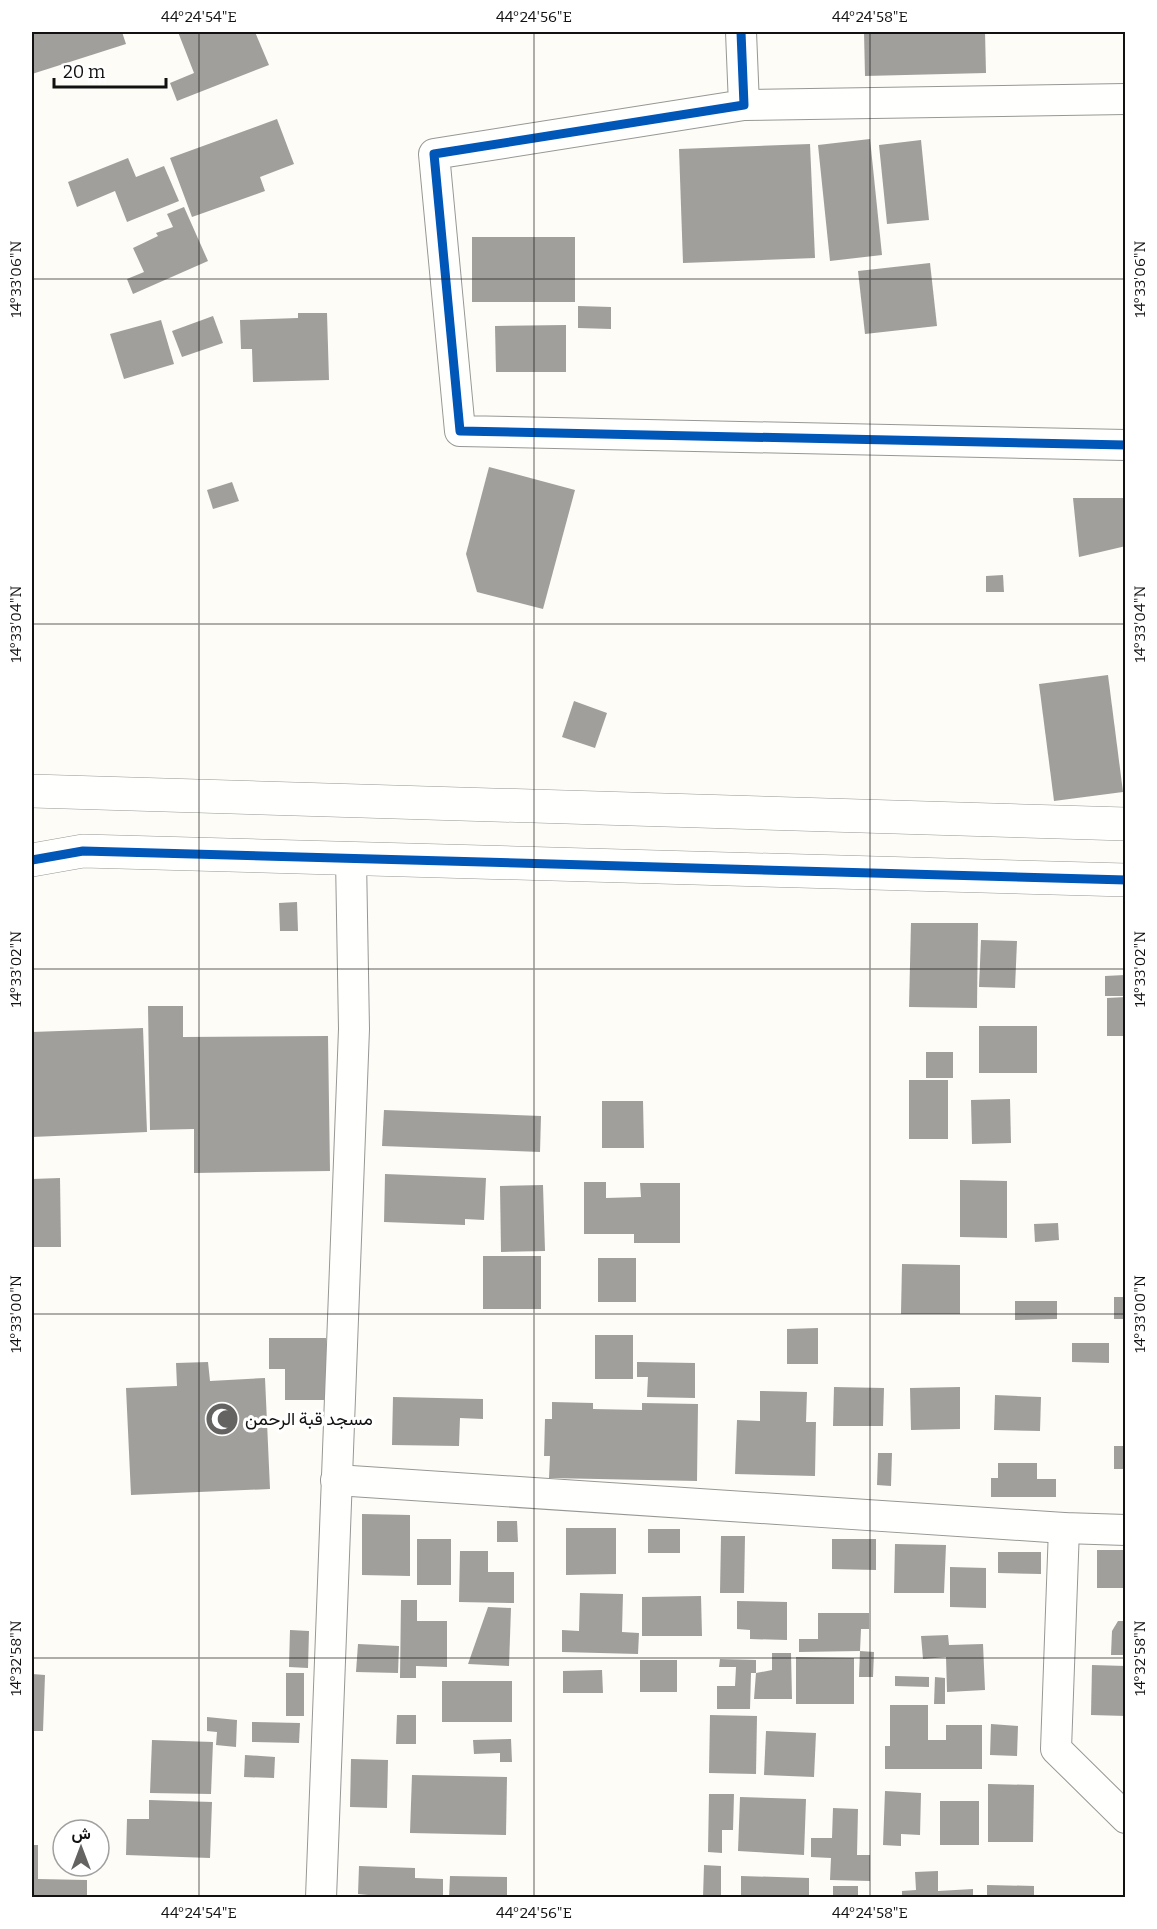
<svg xmlns="http://www.w3.org/2000/svg" width="1157" height="1929" viewBox="0 0 1157 1929" font-family="Bitter,Vazirmatn,serif">
	<rect width="100%" height="100%" fill="#fdfcf7"/>
	<g fill="#a19f9c">
		<polygon points="32,32 122,32 126,44 32,74"/>
		<polygon points="178,32 255,32 269,65 177,101 170,83 194,73"/>
		<polygon points="864,32 985,32 986,73 865,76"/>
		<polygon points="277,119 294,164 260,177 265,191 192,217 170,158"/>
		<polygon points="870,139 882,255 830,261 818,145"/>
		<polygon points="921,140 929,220 887,224 879,145"/>
		<polygon points="810,144 815,258 683,263 679,149"/>
		<polygon points="128,158 136,177 164,166 179,201 127,222 115,191 77,207 68,182"/>
		<polygon points="184,207 208,261 133,294 127,279 144,272 133,248 158,236 156,233 173,227 167,214"/>
		<rect x="472" y="237" width="103" height="65"/>
		<polygon points="930,263 937,326 865,334 858,271"/>
		<polygon points="578,306 611,307 611,329 578,328"/>
		<polygon points="298,313 327,313 329,380 253,382 252,349 241,349 240,320 298,318"/>
		<polygon points="213,316 223,343 182,357 172,331"/>
		<polygon points="161,320 174,364 124,379 110,334"/>
		<polygon points="566,325 566,372 496,372 495,326"/>
		<polygon points="489,467 575,490 543,609 477,592 466,554"/>
		<polygon points="232,482 239,501 213,509 207,490"/>
		<polygon points="1073,498 1126,498 1126,546 1079,557"/>
		<polygon points="1003,575 1004,592 986,592 986,576"/>
		<polygon points="1108,675 1123,792 1054,801 1039,684"/>
		<polygon points="574,701 607,713 595,748 562,737"/>
		<polygon points="297,902 298,931 280,931 279,903"/>
		<polygon points="911,923 978,923 977,1008 909,1007"/>
		<polygon points="981,940 1017,941 1015,988 979,987"/>
		<polygon points="1125,975 1125,996 1105,996 1105,976"/>
		<polygon points="1126,997 1126,1036 1107,1036 1107,998"/>
		<polygon points="148,1006 183,1006 183,1037 328,1036 330,1171 194,1173 194,1129 150,1130"/>
		<rect x="979" y="1026" width="58" height="47"/>
		<polygon points="143,1028 147,1132 32,1137 32,1032"/>
		<rect x="926" y="1052" width="27" height="26"/>
		<rect x="909" y="1080" width="39" height="59"/>
		<polygon points="1010,1099 1011,1143 972,1144 971,1100"/>
		<polygon points="602,1101 643,1101 644,1148 602,1148"/>
		<polygon points="384,1110 541,1116 540,1152 382,1146"/>
		<polygon points="385,1174 486,1178 484,1220 465,1219 465,1225 384,1222"/>
		<polygon points="60,1178 61,1247 32,1247 32,1179"/>
		<polygon points="960,1180 1007,1181 1007,1238 960,1237"/>
		<polygon points="584,1182 606,1182 606,1198 641,1197 640,1183 680,1183 680,1243 634,1243 634,1234 584,1234"/>
		<polygon points="543,1185 545,1251 501,1252 500,1186"/>
		<polygon points="1058,1223 1059,1240 1035,1242 1034,1224"/>
		<rect x="483" y="1256" width="58" height="53"/>
		<rect x="598" y="1258" width="38" height="44"/>
		<polygon points="902,1264 960,1265 960,1314 901,1314"/>
		<rect x="1114" y="1297" width="12" height="22"/>
		<polygon points="1015,1301 1057,1301 1057,1319 1015,1320"/>
		<polygon points="818,1328 818,1364 787,1364 787,1329"/>
		<rect x="595" y="1335" width="38" height="44"/>
		<polygon points="269,1338 326,1338 327,1400 285,1400 285,1369 269,1369"/>
		<polygon points="1072,1343 1109,1343 1109,1363 1072,1362"/>
		<polygon points="208,1362 210,1381 265,1378 270,1489 131,1495 126,1388 177,1386 176,1363"/>
		<polygon points="637,1362 695,1363 695,1398 647,1397 648,1377 637,1377"/>
		<polygon points="834,1387 884,1388 883,1426 833,1426"/>
		<polygon points="960,1387 960,1429 911,1430 910,1388"/>
		<polygon points="760,1391 807,1392 806,1422 816,1422 815,1476 735,1474 737,1420 760,1421"/>
		<polygon points="995,1395 1041,1397 1040,1431 994,1430"/>
		<polygon points="393,1397 483,1399 483,1419 460,1418 459,1446 392,1445"/>
		<polygon points="552,1402 593,1403 593,1409 642,1410 642,1403 698,1404 697,1481 549,1478 550,1456 544,1456 545,1419 552,1419"/>
		<rect x="1114" y="1446" width="12" height="23"/>
		<polygon points="878,1453 892,1453 891,1486 877,1485"/>
		<polygon points="998,1463 1037,1463 1037,1479 1056,1479 1056,1497 991,1497 991,1478 998,1478"/>
		<polygon points="362,1514 410,1515 410,1576 362,1575"/>
		<polygon points="497,1521 517,1521 518,1542 497,1542"/>
		<polygon points="566,1528 616,1528 616,1574 566,1575"/>
		<rect x="648" y="1529" width="32" height="24"/>
		<polygon points="721,1536 745,1536 744,1593 720,1593"/>
		<rect x="417" y="1539" width="34" height="46"/>
		<polygon points="832,1539 876,1539 876,1570 832,1569"/>
		<polygon points="895,1544 946,1545 944,1593 894,1593"/>
		<rect x="1097" y="1550" width="29" height="38"/>
		<polygon points="460,1551 488,1551 488,1572 514,1572 514,1603 459,1602"/>
		<polygon points="998,1552 1041,1552 1041,1574 998,1573"/>
		<polygon points="950,1567 986,1568 986,1608 950,1607"/>
		<polygon points="580,1593 623,1594 622,1632 639,1633 638,1654 562,1652 562,1630 579,1631"/>
		<polygon points="701,1596 702,1636 642,1636 642,1597"/>
		<polygon points="401,1600 417,1600 417,1621 447,1621 447,1667 416,1666 416,1678 400,1678"/>
		<polygon points="737,1601 787,1602 787,1640 750,1639 750,1630 737,1629"/>
		<polygon points="488,1607 511,1608 509,1666 468,1664"/>
		<polygon points="818,1613 869,1613 869,1629 861,1629 860,1651 799,1652 799,1639 818,1639"/>
		<polygon points="1118,1621 1126,1621 1126,1655 1111,1655 1112,1631"/>
		<polygon points="290,1630 309,1631 308,1668 289,1667"/>
		<polygon points="948,1635 949,1645 983,1644 985,1690 947,1692 946,1657 923,1659 921,1636"/>
		<polygon points="358,1644 399,1646 398,1673 356,1672"/>
		<polygon points="860,1651 874,1652 873,1677 859,1677"/>
		<polygon points="772,1653 791,1653 792,1699 754,1699 756,1673 772,1670"/>
		<polygon points="796,1657 854,1658 854,1704 796,1704"/>
		<polygon points="720,1659 756,1660 756,1673 751,1673 750,1709 717,1709 717,1686 735,1686 736,1667 719,1667"/>
		<rect x="640" y="1660" width="37" height="32"/>
		<polygon points="1092,1665 1126,1666 1126,1716 1091,1715"/>
		<polygon points="602,1670 603,1693 563,1693 563,1671"/>
		<rect x="286" y="1673" width="18" height="43"/>
		<polygon points="32,1674 45,1675 43,1731 32,1731"/>
		<polygon points="895,1676 929,1677 929,1687 895,1686"/>
		<polygon points="935,1677 945,1678 945,1704 934,1704"/>
		<rect x="442" y="1681" width="70" height="41"/>
		<polygon points="890,1705 928,1705 928,1740 946,1740 946,1725 982,1725 982,1769 885,1769 885,1746 890,1746"/>
		<polygon points="397,1715 416,1715 416,1744 396,1744"/>
		<polygon points="710,1715 757,1716 756,1774 709,1773"/>
		<polygon points="207,1717 237,1720 236,1747 216,1745 217,1732 207,1731"/>
		<polygon points="252,1722 300,1723 299,1743 252,1742"/>
		<polygon points="991,1724 1018,1726 1017,1756 990,1755"/>
		<polygon points="766,1731 816,1733 814,1777 764,1775"/>
		<polygon points="511,1739 512,1762 500,1762 500,1753 474,1754 473,1740"/>
		<polygon points="152,1740 213,1742 211,1794 150,1793"/>
		<polygon points="245,1755 275,1757 274,1778 244,1777"/>
		<polygon points="351,1759 388,1760 387,1808 350,1807"/>
		<polygon points="412,1775 507,1777 506,1835 410,1833"/>
		<polygon points="988,1784 1034,1785 1033,1842 988,1842"/>
		<polygon points="885,1791 921,1793 920,1835 901,1834 901,1846 883,1845"/>
		<polygon points="709,1794 734,1794 733,1830 722,1830 722,1853 708,1852"/>
		<polygon points="740,1797 806,1799 804,1855 738,1851"/>
		<polygon points="149,1800 212,1802 210,1858 126,1855 127,1819 149,1819"/>
		<rect x="940" y="1801" width="39" height="44"/>
		<polygon points="833,1808 858,1809 857,1855 870,1855 870,1881 830,1880 831,1858 811,1857 811,1838 832,1838"/>
		<polygon points="32,1845 38,1845 38,1879 87,1880 87,1898 32,1898"/>
		<polygon points="704,1865 721,1866 721,1898 703,1898"/>
		<polygon points="359,1866 415,1868 415,1878 443,1879 443,1898 399,1898 358,1894"/>
		<polygon points="938,1871 938,1891 973,1889 973,1898 902,1898 902,1891 916,1890 915,1872"/>
		<polygon points="450,1876 507,1877 507,1898 449,1898"/>
		<polygon points="741,1876 809,1878 809,1898 741,1898"/>
		<polygon points="987,1885 1034,1886 1034,1898 987,1898"/>
		<rect x="833" y="1886" width="25" height="12"/>
	</g>
	<g fill="none" stroke-linecap="round" stroke-linejoin="round">
		<defs>
			<g id="minor">
				<polyline points="741,32 744,105 434,154 460,431 1126,445"/>
				<polyline points="744,105 1126,99"/>
				<polyline points="336,1480 1064,1528 1126,1530"/>
				<polyline points="1064,1528 1056,1749 1126,1818"/>
				<polyline points="321,1898 354,1029 351,859"/>
			</g>
			<g id="tertiary">
				<polyline points="32,791 1126,824"/>
				<polyline points="32,860 83,851 1126,880"/>
			</g>
		</defs>
		<use href="#minor" stroke="#979795" stroke-width="32"/>
		<use href="#tertiary" stroke="#979795" stroke-width="34"/>
		<use href="#minor" stroke="#fffffe" stroke-width="30"/>
		<use href="#tertiary" stroke="#fffffe" stroke-width="33"/>
		<defs>
			<g id="cycleway">
				<polyline points="741,32 744,105 434,154 460,431 1126,445"/>
				<polyline points="32,860 83,851 1126,880"/>
			</g>
		</defs>
		<use href="#cycleway" stroke="#fff" stroke-width="13"/>
		<use href="#cycleway" stroke="#0057b8" stroke-width="9"/>
	</g>
	<path fill="none" stroke="#111" stroke-width="1.5" stroke-opacity="0.45" d="M199,32v1866M534,32v1866M870,32v1866M32,279h1094M32,624h1094M32,969h1094M32,1314h1094M32,1658h1094"/>
	<defs>
		<symbol id="mosque-disc" viewBox="-11 -11 22 22"><circle r="9.5" fill="#646362" stroke="#fff"/><path d="M3.5-4.9A6 6 0 1 0 3.5 4.9A5 5 0 1 1 3.5-4.9Z" fill="#fff"/></symbol>
	</defs>
	<g fill-rule="evenodd">
		<use href="#mosque-disc" x="203" y="1400" width="38" height="38"/>
	</g>
	<g text-anchor="middle" stroke-width="6" stroke-linejoin="round" paint-order="stroke">
		<g font-size="18" fill="#111" stroke="#fff" text-anchor="start">
			<text x="245" y="1425">مسجد قبة الرحمن</text>
		</g>
	</g>
	<rect width="1157" height="1929" fill="none" stroke="#ffffff" stroke-width="66"/>
	<g transform="translate(81 1848)"><circle r="28" fill="#ffffff" stroke="#a0a0a0" stroke-width="1.5"/>
	<path d="M0-4.5L10 22L0 15L-10 22Z" fill="#646362"/>
	<text y="-9" font-size="16" font-weight="bold" text-anchor="middle" fill="#111111">ش</text>
	</g>
	<path d="M54 78v9h112v-9" fill="none" stroke="#111111" stroke-width="3"/>
	<text x="63" y="78" font-size="18" fill="#111111" stroke="#ffffff" stroke-width="4.5" paint-order="stroke">20 m</text>
	<rect x="33" y="33" width="1091" height="1863" fill="none" stroke="#111" stroke-width="2"/>
	<g font-size="15" text-anchor="middle" fill="#111">
		<text x="199" y="22">44°24'54"E</text>
		<text x="534" y="22">44°24'56"E</text>
		<text x="870" y="22">44°24'58"E</text>
		<text transform="translate(16 279) rotate(-90)" y="5">14°33'06"N</text>
		<text transform="translate(1140 279) rotate(-90)" y="5">14°33'06"N</text>
		<text transform="translate(16 624) rotate(-90)" y="5">14°33'04"N</text>
		<text transform="translate(1140 624) rotate(-90)" y="5">14°33'04"N</text>
		<text transform="translate(16 969) rotate(-90)" y="5">14°33'02"N</text>
		<text transform="translate(1140 969) rotate(-90)" y="5">14°33'02"N</text>
		<text transform="translate(16 1314) rotate(-90)" y="5">14°33'00"N</text>
		<text transform="translate(1140 1314) rotate(-90)" y="5">14°33'00"N</text>
		<text transform="translate(16 1658) rotate(-90)" y="5">14°32'58"N</text>
		<text transform="translate(1140 1658) rotate(-90)" y="5">14°32'58"N</text>
		<text x="199" y="1918">44°24'54"E</text>
		<text x="534" y="1918">44°24'56"E</text>
		<text x="870" y="1918">44°24'58"E</text>
	</g>
</svg>
